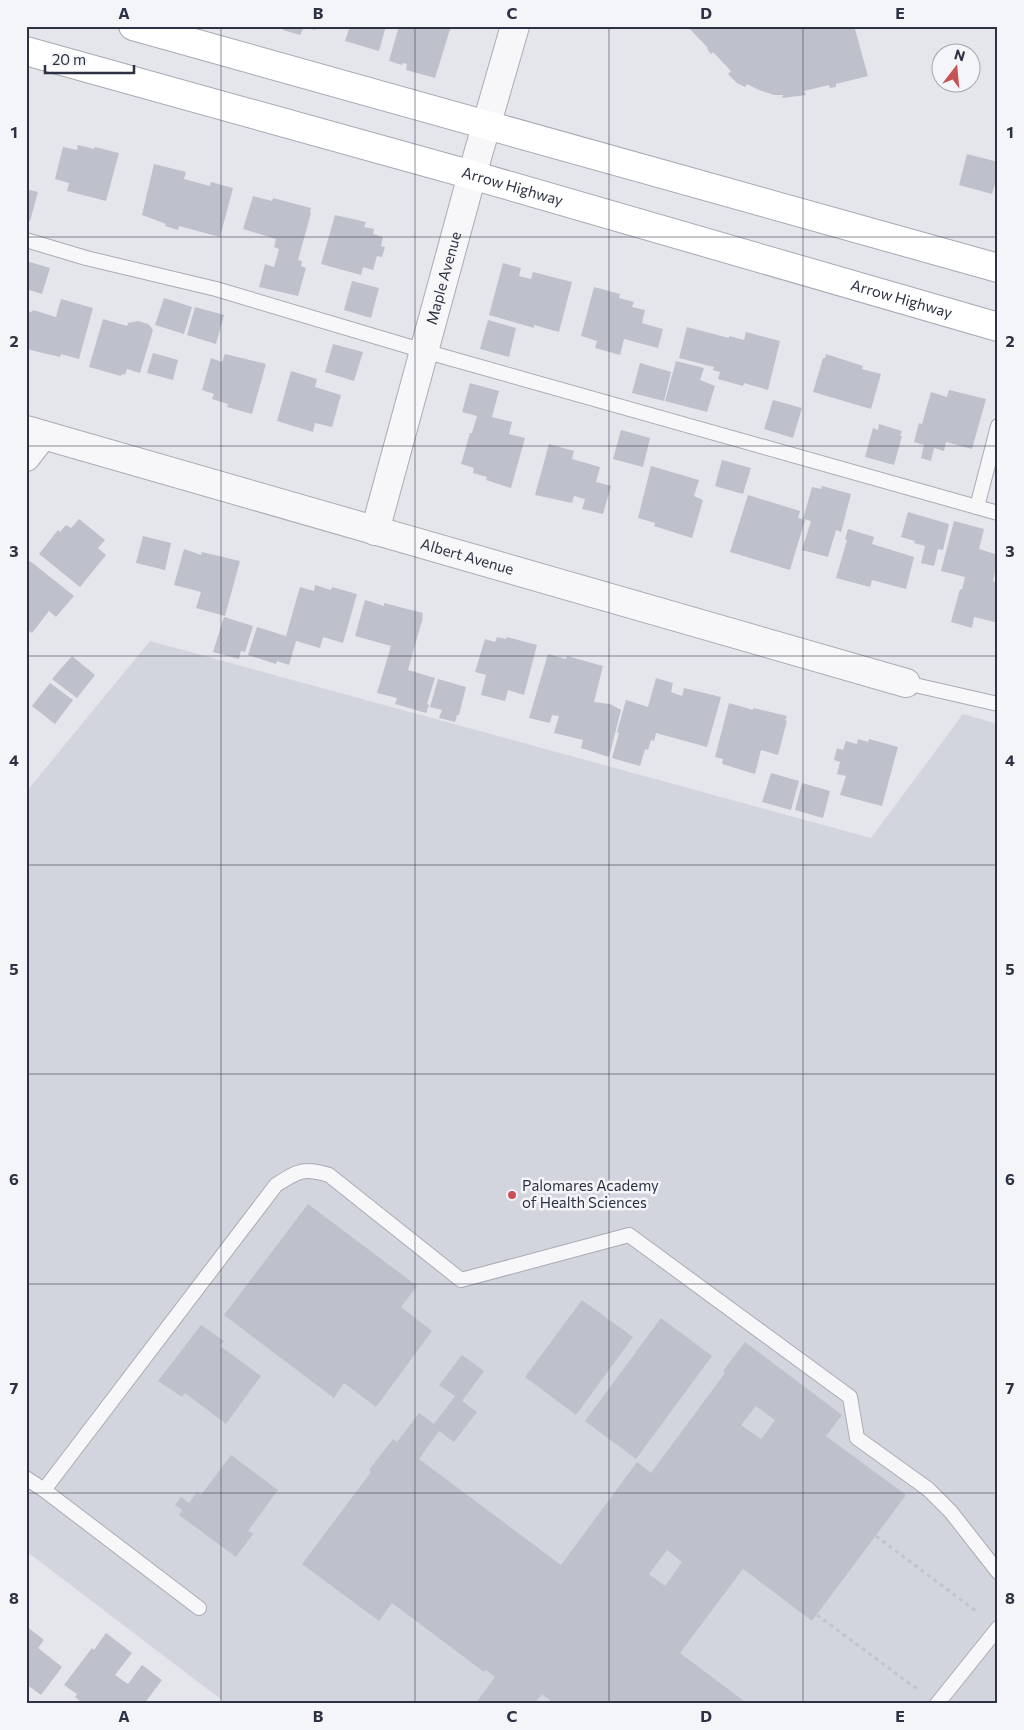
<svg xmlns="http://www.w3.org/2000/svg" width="1024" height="1730" viewBox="0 0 1024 1730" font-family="Commissioner,sans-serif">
	<rect width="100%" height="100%" fill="#e4e6eb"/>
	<polygon fill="#d2d5dd" points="150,641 871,838 963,714 998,724 998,1704 227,1704 26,1551 26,792"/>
	<g fill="#bec1cb" fill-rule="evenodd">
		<polygon points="284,26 306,26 305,29 303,29 300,35 283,30"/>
		<polygon points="309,26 321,26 320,29 316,27 315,30 308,28"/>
		<polygon points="350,26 386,26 379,51 345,41"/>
		<polygon points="399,26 409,28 410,26 451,26 435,78 406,70 407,64 403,63 402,65 389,61"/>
		<polygon points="687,26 864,26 855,29 868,76 836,84 836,87 830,88 829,85 804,91 806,95 782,98 783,95 774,95 759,90 747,84 745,87 737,83 728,74 731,71 713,52 711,54 707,49 708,48"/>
		<polygon points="78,145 94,149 95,147 119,153 106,201 67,191 69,183 55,179 63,147 77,150"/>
		<polygon points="967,154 998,162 998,174 992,194 959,185"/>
		<polygon points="154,164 186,172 184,179 210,186 211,182 233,188 220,237 179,226 178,230 165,226 166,224 142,215"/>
		<polygon points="26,189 38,192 30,221 26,219"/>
		<polygon points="253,196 272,201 273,198 311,208 310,213 311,213 298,260 302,261 301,266 306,268 298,296 259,287 265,264 274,267 279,249 274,247 276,239 243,229"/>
		<polygon points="335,215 366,222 364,227 374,229 373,234 383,237 381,246 385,247 382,257 377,256 373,270 363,267 361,275 321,264"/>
		<polygon points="26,261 50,268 42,294 26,289"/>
		<polygon points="503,263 521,268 519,276 531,279 533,272 572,282 559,332 534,325 534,328 489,315"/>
		<polygon points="352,281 379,288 371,318 344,310"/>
		<polygon points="594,287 620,294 619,298 634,302 632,307 645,310 642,323 663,329 658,348 624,339 620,355 595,348 597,341 581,336"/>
		<polygon points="164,298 192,307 184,334 155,325"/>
		<polygon points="61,299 93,308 79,359 61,354 60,357 26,349 26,311 32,312 33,310 56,317"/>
		<polygon points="195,307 224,315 216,344 187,335"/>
		<polygon points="103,319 127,326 128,323 138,321 148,324 151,327 153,330 140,373 127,369 125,375 122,374 121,376 89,367"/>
		<polygon points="488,320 516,328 509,357 480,349"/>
		<polygon points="687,327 729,338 729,336 744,340 746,332 780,341 768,390 744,383 743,386 718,379 720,372 713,370 714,367 679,358"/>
		<polygon points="333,344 363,352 354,381 325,372"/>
		<polygon points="153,353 178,360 173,380 147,373"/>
		<polygon points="225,354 266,364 252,414 227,407 228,404 212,399 214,394 202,390 211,358 222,362"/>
		<polygon points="826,354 863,366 862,369 881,374 871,409 813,392 823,358 825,358"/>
		<polygon points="676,361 704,368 700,380 715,386 707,412 665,401"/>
		<polygon points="640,363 671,372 664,401 632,393"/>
		<polygon points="291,371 317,379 315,387 341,395 332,427 315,423 313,432 277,421"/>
		<polygon points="470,383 499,391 492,417 512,422 509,434 525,438 511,488 486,480 487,477 473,473 474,468 461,464 470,433 472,433 477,416 462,412"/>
		<polygon points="949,390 986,399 972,449 946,442 944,451 934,448 931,461 921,458 924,445 914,442 919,423 922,424 931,392 947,397"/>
		<polygon points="773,400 802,408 793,438 764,429"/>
		<polygon points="879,424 902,431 900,436 902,436 894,465 865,457 873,428 878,430"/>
		<polygon points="621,430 650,438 643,467 613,459"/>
		<polygon points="549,444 574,451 572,459 600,467 596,482 611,486 603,514 582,509 585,499 574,496 572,503 535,495"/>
		<polygon points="722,460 751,468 743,494 715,486"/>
		<polygon points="651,466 699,480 694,496 703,500 692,538 654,526 655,523 638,518"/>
		<polygon points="822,486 851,494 841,532 836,530 828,557 802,550 811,521 803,519 812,487 821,489"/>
		<polygon points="748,495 800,511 798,518 805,520 790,570 730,552"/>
		<polygon points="908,512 949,524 943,550 938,549 934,566 921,563 925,546 914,543 915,541 901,537"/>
		<polygon points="79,519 105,540 98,548 106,555 80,587 39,554 58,530 60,532 66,525 71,528"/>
		<polygon points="954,521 984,529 979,549 998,555 998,573 995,572 993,581 998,583 998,620 995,620 995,622 974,617 972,628 951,622 960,589 962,590 965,577 941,571"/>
		<polygon points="848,529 874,537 872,544 914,557 906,589 872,580 870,587 836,578 847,540 845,539"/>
		<polygon points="143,536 171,543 165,570 136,563"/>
		<polygon points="184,549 201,555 202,552 240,561 225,616 196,608 201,592 174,585"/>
		<polygon points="30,561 74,596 56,617 49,611 32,633 26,629 26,566"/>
		<polygon points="315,585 331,590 332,587 357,594 343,643 323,637 320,648 296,641 289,665 277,661 276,664 248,655 257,627 286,636 300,587 314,591"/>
		<polygon points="365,600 384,606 384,603 423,613 422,617 423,617 408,670 435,678 427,704 429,705 426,713 395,704 397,698 377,693 391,646 355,636"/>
		<polygon points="224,617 253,626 245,652 241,651 239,659 213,652"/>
		<polygon points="497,637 506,639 507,637 537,645 524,695 508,690 505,701 481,695 486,675 475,672 485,639 495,642"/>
		<polygon points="548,654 566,659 567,656 603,666 594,702 610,704 621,710 609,757 581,748 583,740 554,733 559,716 552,715 550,723 529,718"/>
		<polygon points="72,656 95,675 77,698 52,679"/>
		<polygon points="656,678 673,683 671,692 682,696 684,688 721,697 707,747 656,733 654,741 651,740 648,750 645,749 640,766 612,758 619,733 617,732 626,700 648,707"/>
		<polygon points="438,679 466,687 459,715 457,715 455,722 439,718 442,710 430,707"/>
		<polygon points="50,683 73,700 55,724 32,706"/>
		<polygon points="729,703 753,710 753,708 787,716 785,720 787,721 778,755 761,750 755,774 722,764 723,759 715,757"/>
		<polygon points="858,739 868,742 869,739 898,747 882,806 840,795 846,776 837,774 840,762 834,760 837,748 843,750 846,741 857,744"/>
		<polygon points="771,773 799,781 791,810 762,802"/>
		<polygon points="802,783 830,791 823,818 795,810"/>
		<polygon points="308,1204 417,1286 401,1307 432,1331 376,1407 344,1383 334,1398 224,1315"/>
		<polygon points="582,1300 633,1337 576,1415 525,1377"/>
		<polygon points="661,1318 712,1356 636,1459 585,1421"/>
		<polygon points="201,1325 224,1341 220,1346 261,1376 226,1424 185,1393 182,1397 158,1381"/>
		<path d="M745,1342l97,73 -16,21 80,59 -94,126 -69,-52 -63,84 68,51h-193l-13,-10 -8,10h-59l20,-27 -9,-7 -2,2 -92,-69 -13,18 -77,-57 69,-92 -2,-2 24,-31 4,3 22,-29 15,11 21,-28 -16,-11 23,-30 22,16 -22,30 15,11 -23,30 -15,-11 -20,28 142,106 76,-103 14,11 74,-100 -2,-2zM756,1406l19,14 -14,19 -20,-14zM667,1550l15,12 -17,24 -16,-12z"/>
		<polygon points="231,1455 278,1490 248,1531 253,1534 236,1557 179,1515 182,1510 175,1505 181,1497 189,1503 197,1492 201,1495"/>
		<polygon points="26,1626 44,1640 38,1648 62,1667 41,1695 26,1684"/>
		<polygon points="106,1633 132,1653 115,1675 128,1684 142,1665 162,1680 144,1704 84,1704 75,1697 77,1694 64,1685 92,1648 94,1650"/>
	</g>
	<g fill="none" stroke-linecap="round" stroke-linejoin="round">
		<defs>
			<g id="service">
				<polyline points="26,240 86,258 216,289 424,351 998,513"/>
				<polyline points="977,507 998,426"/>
				<polyline points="906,683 998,704"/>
				<polyline points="26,1478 44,1490 199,1608"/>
				<path d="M44,1490l232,-305c22,-14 27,-18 53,-10l132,105 168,-45 221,162 7,41 71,51 23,23 47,60"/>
				<polyline points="937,1704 998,1628"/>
			</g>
			<g id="minor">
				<path id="s1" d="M26,430l880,253"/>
				<polyline points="26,457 43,435"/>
				<path id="s2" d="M375,531l97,-356 43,-149"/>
			</g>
			<g id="primary">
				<polyline points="133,26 998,268"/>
				<path id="s3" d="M26,51l446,124 526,152"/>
			</g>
		</defs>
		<use href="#service" stroke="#a9acb5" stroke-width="16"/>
		<use href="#minor" stroke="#a9acb5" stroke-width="30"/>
		<use href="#primary" stroke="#a4a9b6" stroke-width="30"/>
		<g stroke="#c2c4ca" stroke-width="3" stroke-dasharray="4 4" stroke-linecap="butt">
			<polyline points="876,1536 976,1611"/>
			<polyline points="817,1615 917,1689"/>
		</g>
		<use href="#service" stroke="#f7f7f9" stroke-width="14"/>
		<use href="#minor" stroke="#f7f7f9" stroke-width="28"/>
		<use href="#primary" stroke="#fff" stroke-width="28"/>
	</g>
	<path fill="none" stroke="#2c3243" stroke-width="1" stroke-opacity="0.55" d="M221,26v1678M415,26v1678M609,26v1678M803,26v1678M26,237h972M26,446h972M26,656h972M26,865h972M26,1074h972M26,1284h972M26,1493h972"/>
	<circle fill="#c75255" stroke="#f4f5f8" stroke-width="2" cx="512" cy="1195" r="5"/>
	<g text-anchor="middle" stroke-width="5" stroke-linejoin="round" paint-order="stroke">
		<g font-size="15" fill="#2c3243" stroke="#f4f5f8">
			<text dy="5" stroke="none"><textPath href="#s3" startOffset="505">Arrow Highway</textPath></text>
			<text dy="5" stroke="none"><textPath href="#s2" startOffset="262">Maple Avenue</textPath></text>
			<text dy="5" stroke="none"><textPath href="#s3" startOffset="910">Arrow Highway</textPath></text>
			<text dy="5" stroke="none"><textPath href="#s1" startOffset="459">Albert Avenue</textPath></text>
		</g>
		<g font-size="15" fill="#2c3243" stroke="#f4f5f8" text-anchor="start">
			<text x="522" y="1191">Palomares Academy<tspan x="522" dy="17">of Health Sciences</tspan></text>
		</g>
	</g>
	<rect width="1024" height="1730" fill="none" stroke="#f4f5f8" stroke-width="55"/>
	<g transform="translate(956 68) rotate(16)"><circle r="24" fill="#f4f5f8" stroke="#a4a7b0"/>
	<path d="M0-4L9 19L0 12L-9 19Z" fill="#c75255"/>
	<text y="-8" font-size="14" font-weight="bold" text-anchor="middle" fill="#2c3243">N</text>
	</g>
	<path d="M45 65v8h89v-8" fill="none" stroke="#2c3243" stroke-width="2.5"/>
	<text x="52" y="65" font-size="15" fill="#2c3243" stroke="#f4f5f8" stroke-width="4" paint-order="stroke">20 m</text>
	<rect x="28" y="28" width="968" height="1674" fill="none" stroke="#2c3243" stroke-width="2"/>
	<g font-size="16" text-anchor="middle" font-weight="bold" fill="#2c3243">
		<text x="124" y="19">A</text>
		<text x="318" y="19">B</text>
		<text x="512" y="19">C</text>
		<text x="706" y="19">D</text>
		<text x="900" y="19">E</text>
		<text x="14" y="138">1</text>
		<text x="1010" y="138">1</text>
		<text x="14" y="347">2</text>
		<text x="1010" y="347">2</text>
		<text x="14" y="557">3</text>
		<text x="1010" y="557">3</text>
		<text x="14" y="766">4</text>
		<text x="1010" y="766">4</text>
		<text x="14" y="975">5</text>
		<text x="1010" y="975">5</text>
		<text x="14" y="1185">6</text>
		<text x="1010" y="1185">6</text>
		<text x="14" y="1394">7</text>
		<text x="1010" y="1394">7</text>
		<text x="14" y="1604">8</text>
		<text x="1010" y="1604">8</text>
		<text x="124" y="1722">A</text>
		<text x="318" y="1722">B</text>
		<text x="512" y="1722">C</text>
		<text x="706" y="1722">D</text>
		<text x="900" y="1722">E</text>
	</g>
</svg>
